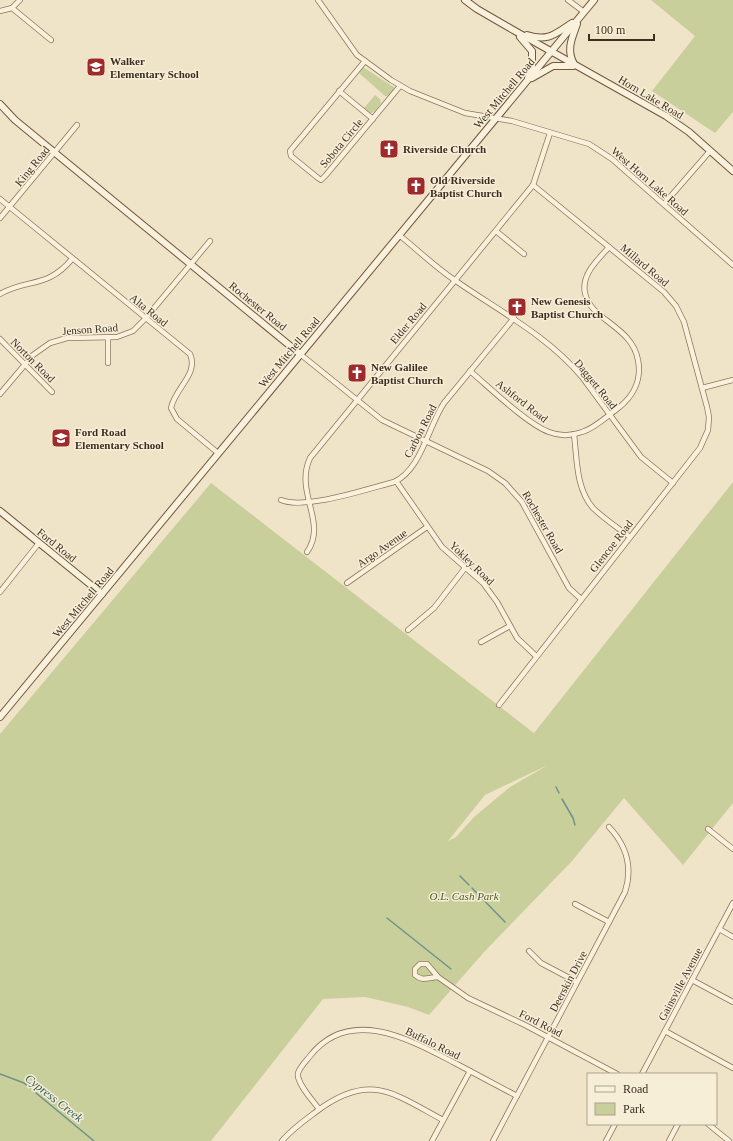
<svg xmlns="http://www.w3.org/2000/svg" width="733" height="1141" viewBox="0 0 733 1141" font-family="'Times New Roman',serif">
	<rect width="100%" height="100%" fill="#f0e4c8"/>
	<g fill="#c9cf9b" fill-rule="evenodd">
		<polygon points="651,0 733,0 733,112 715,133 652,91 695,36"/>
		<polygon points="363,67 395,88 388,96 385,96 359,73"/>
		<polygon points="375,95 380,99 381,103 375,111 370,114 364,108"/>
		<path d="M733,482v321l-50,62 -59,-67 -52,63 -87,90 -56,64 -21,-8 -43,-10 -42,2 -112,142h-211v-407l211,-251 323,250zM548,765l-38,22 -36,30 -18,20 -8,4 37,-46z"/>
	</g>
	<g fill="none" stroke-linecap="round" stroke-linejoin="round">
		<g stroke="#6f938a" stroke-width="1.5">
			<polyline points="556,787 559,793"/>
			<polyline points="562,799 573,818 575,825"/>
			<polyline points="460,876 469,885"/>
			<polyline points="472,888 505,922"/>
			<polyline points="387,918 451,969"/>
			<polyline points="0,1074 24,1083 94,1141"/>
		</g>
		<defs>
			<g id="street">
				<polyline points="318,0 357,55 391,80 410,91 465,113 512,121 589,144 612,159 733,265"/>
				<polyline points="568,0 584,12"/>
				<polyline points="12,8 51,40"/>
				<polyline points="0,11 12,8 20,0"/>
				<polyline points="365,61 290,151 291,156 318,178 321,180 326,175 400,86"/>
				<polyline points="339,91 373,119"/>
				<path d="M0,199l190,155c9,20 -15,34 -19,54l6,11 41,34"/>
				<polyline points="664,204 710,151"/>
				<polyline points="0,218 77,125"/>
				<polyline points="496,231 524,254"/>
				<path d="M399,235c19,15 37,33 57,46 43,30 92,55 126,96l59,80 32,26"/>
				<path d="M0,294c28,-16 47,-5 72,-35"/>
				<polyline points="108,338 108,363"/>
				<polyline points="0,339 52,392"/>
				<polyline points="300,354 382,420 488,471 505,483 522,502 569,588 581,599"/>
				<path d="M470,371c19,16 57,53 79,61 10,4 22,4 33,0 13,-4 24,-15 35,-23 16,-12 25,-29 21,-49 -6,-34 -48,-40 -53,-67 -4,-19 13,-33 24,-46"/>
				<polyline points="702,388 733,380"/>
				<polyline points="0,394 33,355 50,343 67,338 117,337 133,331 145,319 210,241"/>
				<path d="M574,434c3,25 2,55 19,74 11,11 25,20 37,29"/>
				<polyline points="396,481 442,547 483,583 497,602 517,638 536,656"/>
				<path d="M281,500c24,10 86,-11 113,-18 27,-12 34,-55 50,-79l70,-85"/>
				<path d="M307,552c21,-30 -13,-59 3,-94l223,-273 17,-52"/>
				<polyline points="347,583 427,527"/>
				<polyline points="0,592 39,543"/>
				<polyline points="408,630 434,608 465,568"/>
				<polyline points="481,642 510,626"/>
				<polyline points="499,705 700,448 708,430 709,417 707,407 684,322 676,306 664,292 533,185"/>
				<polyline points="708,829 733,849"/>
				<polyline points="575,904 609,922"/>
				<polyline points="719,929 733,937"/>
				<polyline points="529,951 541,963 577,982"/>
				<path d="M438,977c-9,0 -15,5 -23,-2v-6l5,-5h7l11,13 30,21 57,27 92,49"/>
				<polyline points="692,980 733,1002"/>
				<polyline points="665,1031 733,1068"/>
				<polyline points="642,1074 733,903"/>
				<path d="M319,1109c-5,-7 -23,-26 -21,-36 2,-6 8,-12 12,-17 39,-50 99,-17 143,6 21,11 43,23 64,34"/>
				<polyline points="708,1124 729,1141"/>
				<path d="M282,1141c10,-12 23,-21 35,-30 53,-39 76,-18 126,9"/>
				<polyline points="432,1141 470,1071"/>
				<path d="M493,1141l132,-249c8,-25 1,-47 -16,-65"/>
				<polyline points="606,1141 615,1124"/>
				<polyline points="669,1141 678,1124"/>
			</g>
			<g id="secondary">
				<polyline points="465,0 477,9 515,31 666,116 689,132 733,171"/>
				<path d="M527,35c21,7 28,-1 45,-12"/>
				<polyline points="520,37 532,51 532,66 528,78"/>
				<path d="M574,64c-8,-14 -2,-26 3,-40"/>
				<polyline points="532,78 553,66 573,66"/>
				<polyline points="0,104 15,120 300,354"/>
				<polyline points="0,511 102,594"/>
				<polyline points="0,717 594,0"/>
			</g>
		</defs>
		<use href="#street" stroke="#8d765c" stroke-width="6"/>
		<use href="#secondary" stroke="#6f573f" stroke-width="8"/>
		<use href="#street" stroke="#faf1dc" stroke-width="4.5"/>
		<use href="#secondary" stroke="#faf1dc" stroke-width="6"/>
	</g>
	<defs>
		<symbol id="school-square" viewBox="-11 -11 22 22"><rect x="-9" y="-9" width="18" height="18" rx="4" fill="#9e2a2b" stroke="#f7eed8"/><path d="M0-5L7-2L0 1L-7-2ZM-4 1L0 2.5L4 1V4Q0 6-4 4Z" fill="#fff"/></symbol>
		<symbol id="church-square" viewBox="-11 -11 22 22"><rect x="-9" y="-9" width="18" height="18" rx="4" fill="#9e2a2b" stroke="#f7eed8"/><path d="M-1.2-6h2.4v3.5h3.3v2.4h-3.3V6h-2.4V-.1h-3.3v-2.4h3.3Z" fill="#fff"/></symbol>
	</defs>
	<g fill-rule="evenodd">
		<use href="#school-square" x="85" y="56" width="22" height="22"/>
		<use href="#church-square" x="378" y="138" width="22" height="22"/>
		<use href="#church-square" x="405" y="175" width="22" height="22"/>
		<use href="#church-square" x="506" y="296" width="22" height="22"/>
		<use href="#church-square" x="346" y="362" width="22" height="22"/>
		<use href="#school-square" x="50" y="427" width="22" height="22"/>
	</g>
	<g text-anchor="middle" stroke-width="3" stroke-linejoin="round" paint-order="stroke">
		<g font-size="11" font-weight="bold" fill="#3d2e20" stroke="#f7eed8" text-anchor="start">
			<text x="110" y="65">Walker<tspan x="110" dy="13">Elementary School</tspan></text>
			<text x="403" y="153">Riverside Church</text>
			<text x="430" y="184">Old Riverside<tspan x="430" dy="13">Baptist Church</tspan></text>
			<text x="531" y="305">New Genesis<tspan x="531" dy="13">Baptist Church</tspan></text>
			<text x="371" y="371">New Galilee<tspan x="371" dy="13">Baptist Church</tspan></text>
			<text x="75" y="436">Ford Road<tspan x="75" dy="13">Elementary School</tspan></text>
		</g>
		<g font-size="11" fill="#3d2e20" stroke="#f7eed8">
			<text transform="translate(504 93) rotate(-50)" y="4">West Mitchell Road</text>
			<text transform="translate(651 97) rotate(31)" y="4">Horn Lake Road</text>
			<text transform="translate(341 143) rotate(-50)" y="4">Sobota Circle</text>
			<text transform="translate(32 166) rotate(-51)" y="4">King Road</text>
			<text transform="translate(650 181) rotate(41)" y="4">West Horn Lake Road</text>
			<text transform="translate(645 265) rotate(40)" y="4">Millard Road</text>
			<text transform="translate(258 306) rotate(39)" y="4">Rochester Road</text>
			<text transform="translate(149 310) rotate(39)" y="4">Alta Road</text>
			<text transform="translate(408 323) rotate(-50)" y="4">Elder Road</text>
			<text transform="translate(90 329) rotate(-4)" y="4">Jenson Road</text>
			<text transform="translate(289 352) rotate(-50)" y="4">West Mitchell Road</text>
			<text transform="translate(33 360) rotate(45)" y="4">Norton Road</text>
			<text transform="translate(596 384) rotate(51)" y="4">Daggett Road</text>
			<text transform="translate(522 401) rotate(38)" y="4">Ashford Road</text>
			<text transform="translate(420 431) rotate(-63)" y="4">Carbon Road</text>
			<text transform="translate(543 522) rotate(60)" y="4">Rochester Road</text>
			<text transform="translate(57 545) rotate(39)" y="4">Ford Road</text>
			<text transform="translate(611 546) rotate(-52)" y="4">Glencoe Road</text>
			<text transform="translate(382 548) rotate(-35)" y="4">Argo Avenue</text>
			<text transform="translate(472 563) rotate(44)" y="4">Yokley Road</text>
			<text transform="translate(83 602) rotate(-50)" y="4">West Mitchell Road</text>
			<text transform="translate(568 981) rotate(-62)" y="4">Deerskin Drive</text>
			<text transform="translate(680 984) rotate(-62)" y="4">Gainsville Avenue</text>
			<text transform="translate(541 1023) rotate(27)" y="4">Ford Road</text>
			<text transform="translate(433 1043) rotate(26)" y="4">Buffalo Road</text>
		</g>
		<g font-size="11" font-style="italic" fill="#4d5a26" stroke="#f7eed8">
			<text x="464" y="900">O.L. Cash Park</text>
		</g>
		<g font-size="12" font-style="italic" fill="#2f5d5a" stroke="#f7eed8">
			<text transform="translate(54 1098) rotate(38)" y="4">Cypress Creek</text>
		</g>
	</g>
	<rect x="587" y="1073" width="130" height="52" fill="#f7eed8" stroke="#ada18e"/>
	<rect x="595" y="1086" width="20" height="6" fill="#faf1dc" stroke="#ada18e"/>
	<text x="623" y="1093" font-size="12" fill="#3d2e20">Road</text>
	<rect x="595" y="1103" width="20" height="12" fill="#c9cf9b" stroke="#ada18e"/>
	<text x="623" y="1113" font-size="12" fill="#3d2e20">Park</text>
	<path d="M589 34v6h65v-6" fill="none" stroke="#3d2e20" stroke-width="2"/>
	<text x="595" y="34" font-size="12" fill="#3d2e20" stroke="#f7eed8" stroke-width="3" paint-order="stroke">100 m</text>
</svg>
